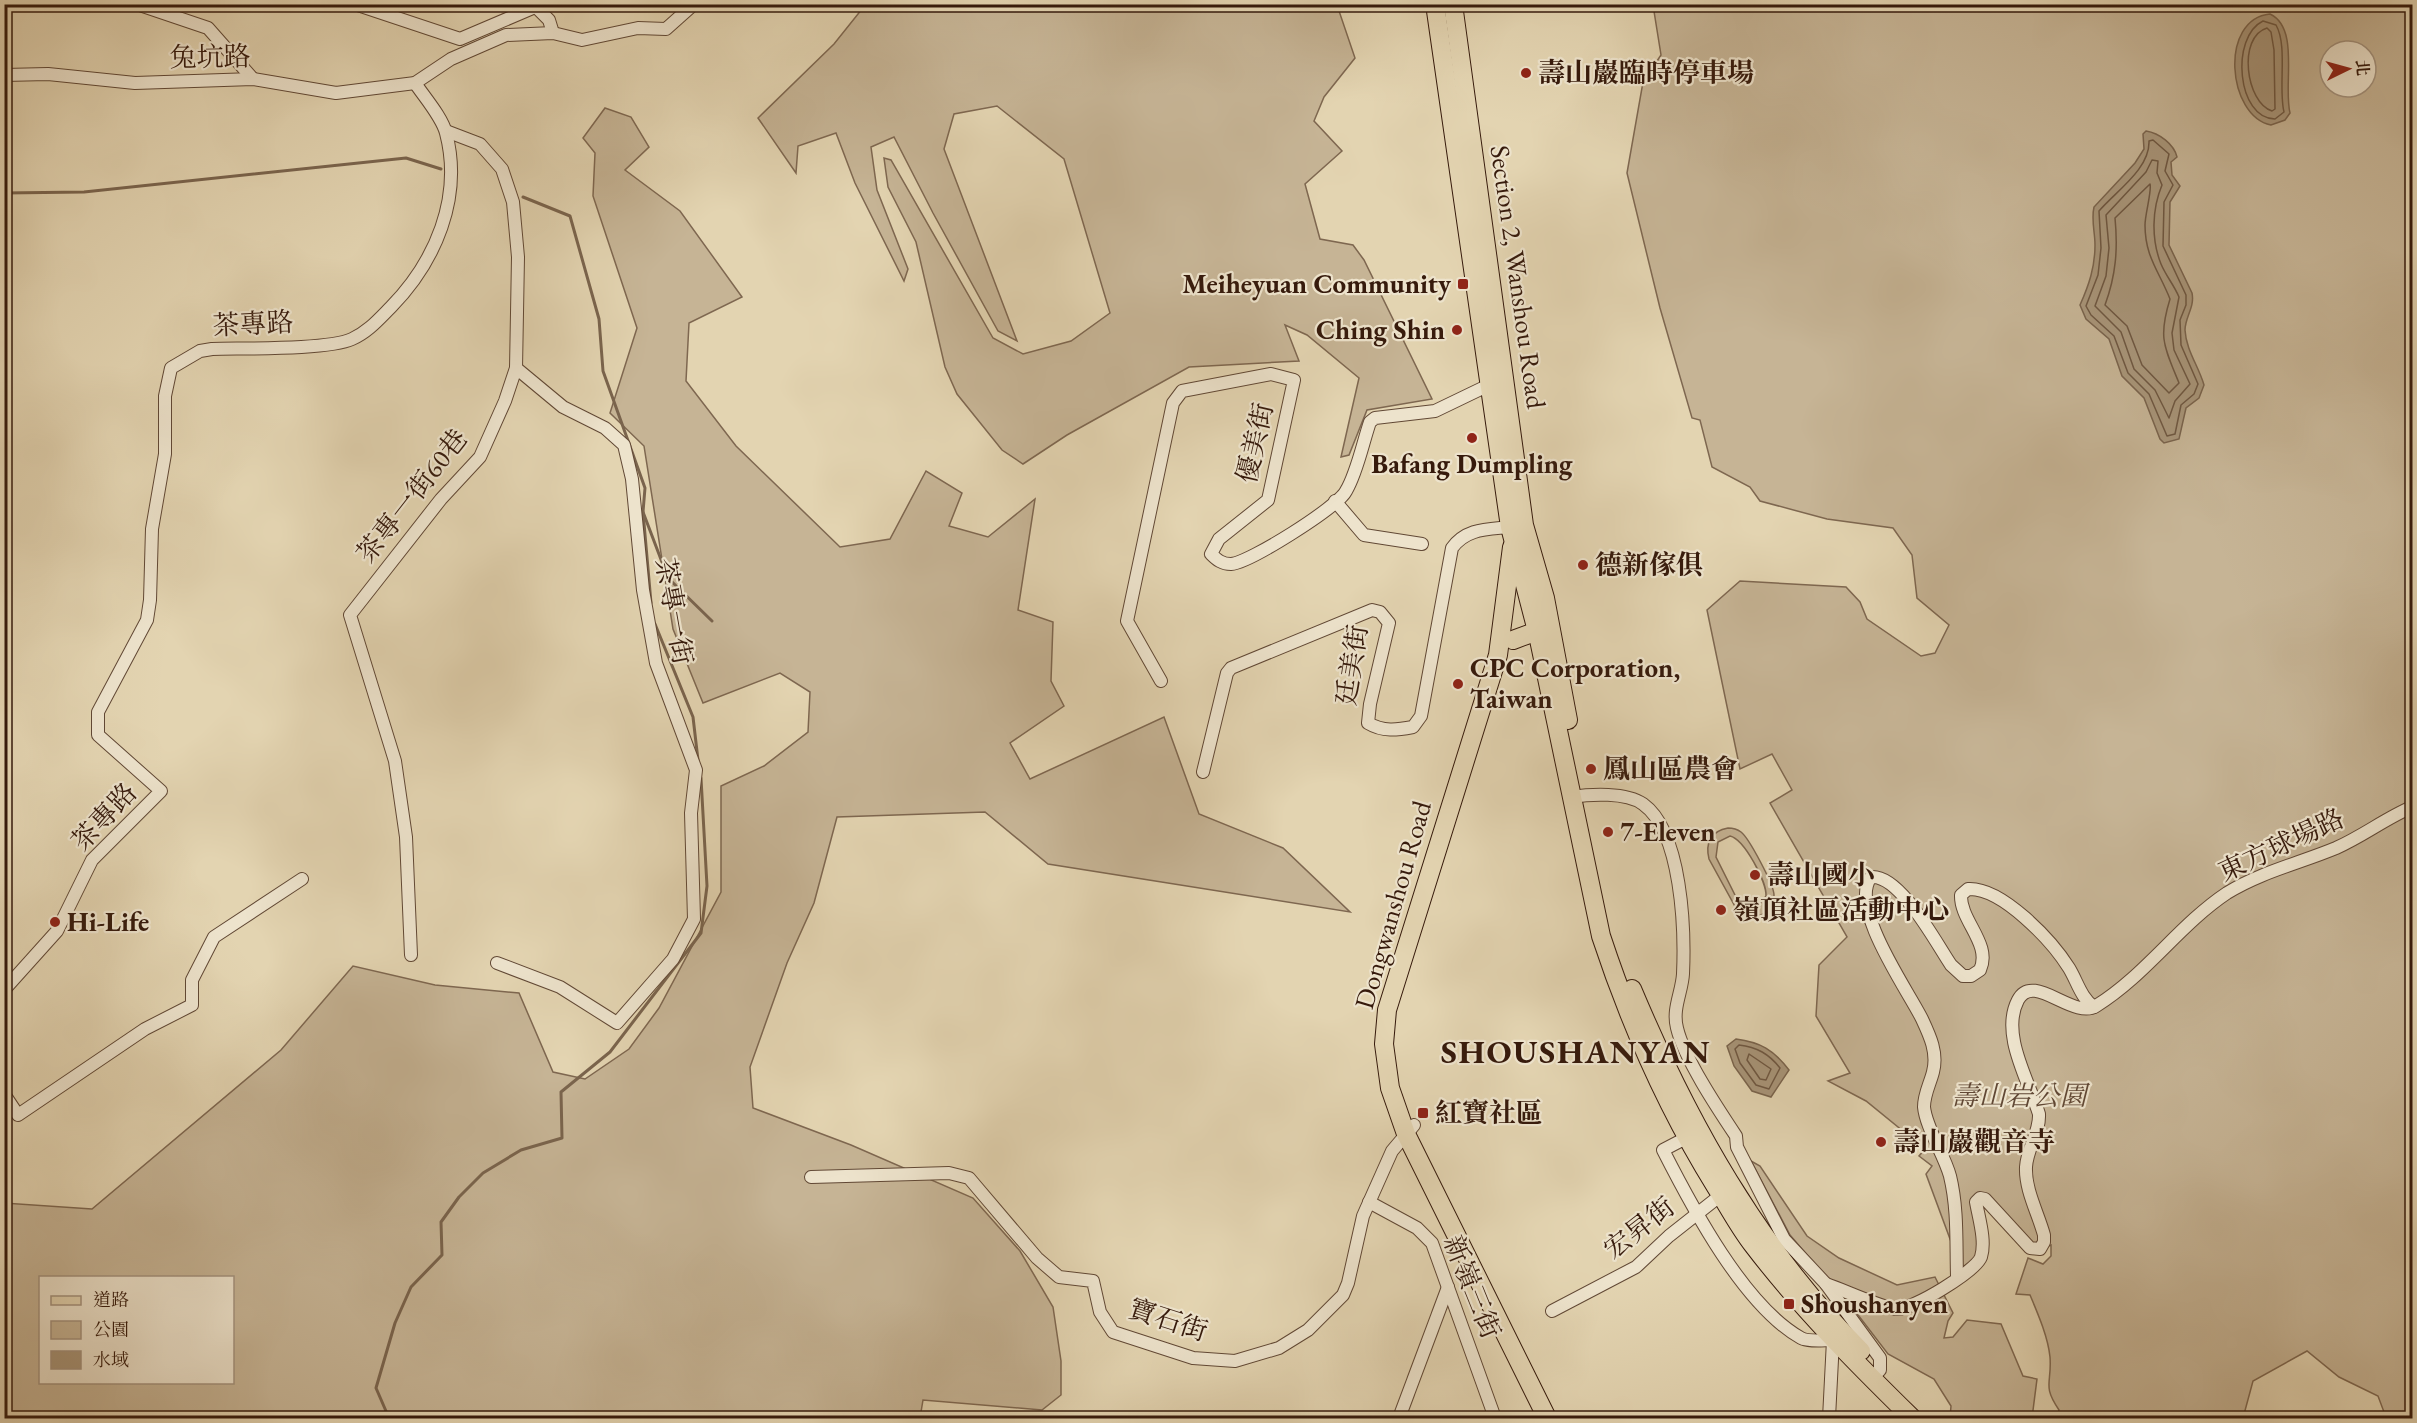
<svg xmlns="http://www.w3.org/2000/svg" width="2417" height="1423" viewBox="0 0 2417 1423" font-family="'EB Garamond','Noto Serif TC',serif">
	<rect width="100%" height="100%" fill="#e3d4b1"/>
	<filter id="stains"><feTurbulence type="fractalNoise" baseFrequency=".00333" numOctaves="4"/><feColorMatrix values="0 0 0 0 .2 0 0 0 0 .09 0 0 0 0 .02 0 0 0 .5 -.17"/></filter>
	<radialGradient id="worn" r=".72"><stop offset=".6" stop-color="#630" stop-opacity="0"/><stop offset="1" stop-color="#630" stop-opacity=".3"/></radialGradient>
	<g fill="#c6b495" stroke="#7e6750" stroke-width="1.5" fill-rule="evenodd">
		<polygon points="866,4 1337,5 1355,58 1324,97 1314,121 1342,151 1305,184 1320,239 1353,245 1364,260 1432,399 1367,410 1349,455 1341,457 1359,378 1307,335 1285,325 1299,361 1189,367 1067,435 1023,464 1002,450 957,394 945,367 916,242 888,187 884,158 891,160 993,338 1023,354 1071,341 1110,313 1064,159 997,106 954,114 944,149 1017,341 998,331 933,213 894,137 871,147 877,190 908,269 904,281 855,183 836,133 798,146 796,173 758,118 834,44"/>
		<path d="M1653,5h759v1413h-33l5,-6 -6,-16 -39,-19 -32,-26 -54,30 -10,37h-186l2,-8c-17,-25 -7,-26 -9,-53 -2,-20 -12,-43 -20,-62l-14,-1 12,-36 15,6 8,-8v-11l-11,4 -60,-51 2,52 -19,24 -37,-100 6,-8 -13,-10 6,-7 -59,-48 -38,-20 22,-8 -34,-57 3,-51 28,-28 -77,-134 22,-13 -20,-36 -32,15 -33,-159 33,-29 106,6 14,15 7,17 54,37 14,-3 14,-28 -32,-27 -5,-43 -19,-27 -66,-9 -67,-18 -10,-14 -38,-20 -12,-47 -8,-2 -32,-110 -33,-135 16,-91 18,-27zM2330,51h36v36h-36z"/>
		<path d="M605,108l26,9 18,30 -24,23 55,41 62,86 -53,26 -3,58 50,65 104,101 50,-8 36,-68 36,22 -13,33 39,11 47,-38 -17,111 35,12 -2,59 13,25 -54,37 20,36 134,-62 35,97 84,34 67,64 -302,-48 -63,-52 -148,5 -23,86 -27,60 -37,104 3,41 98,37 122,53 47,53 33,56 8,54v34l-19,15 -119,-10 -3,18h-915l-1,-215 88,6 189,-159 72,-84 82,19 84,8 34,79 32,7 44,-30 30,-41 62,-116v-106l43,-20 44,-34 2,-40 -30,-19 -77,30 -30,-74 -29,-183 -34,-33 27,-85 -44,-132 2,-43 -12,-15zM40,1278h192v104h-192z"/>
		<path d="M1728,828c5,0 9,1 13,4 8,6 33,53 33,63 0,21 -23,27 -37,15l-28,-51c-4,-16 2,-28 19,-31zM1730,836c14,3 37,46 36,60l-9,12h-10l-8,-5 -23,-46 2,-15z"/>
		<polygon points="1751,1161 1760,1166 1807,1236 1839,1258 1897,1285 1935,1277 1953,1313 1948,1321 1944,1338 1953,1337 1967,1320 2001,1324 2023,1376 2037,1379 2032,1418 1950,1418 1951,1406 1934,1379 1888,1354 1855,1311 1790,1235"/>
	</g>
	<g fill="#a89579" stroke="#7a644d" stroke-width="1.5">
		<path d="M2270,14c30,14 13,71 20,99l-5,7 -14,5c-44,-9 -52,-106 -1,-111z"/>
		<path d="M2146,131c13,2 28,13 31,26l-6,5 1,13 8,11 -10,16 -1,43 23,48c3,14 -7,24 -7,37 1,20 14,37 19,55l-5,13 -13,10 -7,31 -15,4 -4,-4 -16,-41 -22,-22 -13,-37 -23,-20 -6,-14c9,-20 15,-38 15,-60 0,-13 -4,-25 -1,-38l41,-44 9,-14 -1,-15z"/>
		<path d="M1736,1039c24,3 38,11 53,31l-18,27 -19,-6 -18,-25 -7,-20z"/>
	</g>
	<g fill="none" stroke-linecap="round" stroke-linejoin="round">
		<g stroke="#6f5842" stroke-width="1.5">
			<path d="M2263,21l13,4c12,21 2,63 8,87l-9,7c-38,0 -45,-82 -12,-98z"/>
			<path d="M2267,28l4,4 3,18 1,59 -3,2c-26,-8 -35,-74 -5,-83z"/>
			<path d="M2153,140l16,14 -4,17 8,14 -9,17 -1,44 23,49v10l-6,15 1,25 17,39 -4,10 -13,11 -6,29 -8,2 -18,-42 -21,-21 -14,-37 -23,-21 -5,-9 12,-31 3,-27 -2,-37c17,-20 51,-42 50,-70z"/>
			<path d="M2152,160l6,1 -1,12 5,12c-10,24 -11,54 -1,79 5,12 13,21 18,33l-7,36 2,17 16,34 -15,17 -6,17 -14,-28 -21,-21 -13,-37 -26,-26 11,-30 3,-28 -3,-33 40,-43z"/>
			<path d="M2150,184c2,7 -5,30 -5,41 0,32 14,46 25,74 -12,39 -6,47 9,84l-10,10 -27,-28 -15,-39 -22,-21c11,-30 13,-56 10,-87z"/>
			<path d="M1739,1045c18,2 30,9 41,23l-11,21 -13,-4 -16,-22 -5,-14z"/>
			<polygon points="1749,1054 1771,1069 1766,1080 1760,1079 1747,1060"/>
		</g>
		<g stroke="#7a644d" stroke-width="3">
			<polyline points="4,193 84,192 406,158 441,169"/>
			<polyline points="523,197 570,216 599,319 603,371 645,488 643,512 668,578 712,621"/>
			<polyline points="643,512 651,603"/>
			<polyline points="655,624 693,717 698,760"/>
			<polyline points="389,1418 376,1388 395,1323 411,1287 442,1255 441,1222 459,1197 483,1173 521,1150 562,1138 561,1092 610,1052 701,933 707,886 701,778"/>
		</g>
		<defs>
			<g id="street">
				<polyline points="137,4 208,28 253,79"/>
				<polyline points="355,4 460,39 535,7"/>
				<polyline points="533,4 549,20 553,33"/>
				<polyline points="4,75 48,74 135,83 253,79 336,93 415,83 451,59 506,35 553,33 582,40 638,28 666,29 694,4"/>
				<polyline points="1335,501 1364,535 1422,544"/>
				<path d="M1161,681l-34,-60 46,-218 9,-12 89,-17 23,6 -26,120 -49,39 -8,15c6,6 11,10 20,10 18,-1 107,-57 115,-73 11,-18 17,-49 24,-69l5,-4 60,-7 54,-26"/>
				<path d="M1203,772l24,-99 4,-5 141,-58 8,2 9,11 -19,81 -2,19c15,9 29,7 45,4l8,-11 31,-168c16,-22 40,-18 65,-22"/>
				<path d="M1571,797c20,-3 55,-5 72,7 39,28 42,126 40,170 -1,18 -11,35 -6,54 7,30 41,81 59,108l1,11 47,92 42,45 54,74v12l-8,8"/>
				<polyline points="411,955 406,837 395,761 350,615 441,499 480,457 505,401 516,368 518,257 513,202 502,169 480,144 446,131"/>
				<polyline points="497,963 560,987 617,1023 673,959 694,919 691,813 696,770 656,663 643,590 632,479 624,445 605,428 563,407 516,368"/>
				<path d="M4,990l53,-59 35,-71 69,-69 -63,-56v-23l49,-92 3,-20 2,-71 13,-75v-58l6,-28 29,-17 12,-2c30,-1 116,1 140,-10 16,-7 27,-20 39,-32 44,-45 72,-109 55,-174 -4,-16 -21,-35 -31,-50"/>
				<polyline points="4,1094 18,1115 145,1029 192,1005 192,980 214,937 302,879"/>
				<path d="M1686,1138l-23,12c29,57 81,156 138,188 7,4 23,2 32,2"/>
				<polyline points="811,1177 949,1173 969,1178 1037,1258 1059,1277 1093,1281 1100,1312 1113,1332 1193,1358 1235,1361 1279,1348 1308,1330 1343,1295 1348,1283 1363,1216 1392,1151 1414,1125"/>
				<polyline points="1369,1202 1417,1228 1432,1243 1495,1418"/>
				<path d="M1957,1276c-1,-33 1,-67 -7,-100 -6,-22 -24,-48 -26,-69 0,-13 6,-23 9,-35 5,-19 -3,-36 -11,-53 -13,-27 -74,-112 -51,-142 29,-3 65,66 80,88l12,11h8l9,-6c12,-26 -20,-49 -19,-75l7,-6c34,-2 84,52 101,79 8,13 12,30 25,39"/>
				<path d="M1826,1284c18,6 53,23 70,25 15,2 80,-38 85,-52 5,-16 -2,-38 -5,-55l4,-4 5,1 45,49 10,1 4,-7v-7c-6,-22 -19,-45 -18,-68 1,-19 14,-34 13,-53 -10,-33 -39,-80 -21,-114 15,-29 55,20 78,6 50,-31 83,-81 131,-113 34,-21 73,-30 109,-45 27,-12 50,-30 76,-41"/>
				<polyline points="1552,1311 1636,1267 1669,1236 1721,1195"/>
				<polyline points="1399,1418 1448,1287"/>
				<polyline points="1829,1418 1833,1340 1835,1337"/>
			</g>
			<g id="primary">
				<path d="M1435,4l75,523 28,108 63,301c29,88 66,172 115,251 12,19 23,40 37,58 48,63 103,118 159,173"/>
				<polyline points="1453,4 1524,525 1545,598 1568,720"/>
				<polyline points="1512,547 1498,655 1387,1010 1384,1044 1390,1088 1406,1134 1547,1418"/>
				<polyline points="1513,640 1532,633 1538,635"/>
				<path d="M1632,989c56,133 126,259 229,362"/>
			</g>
		</defs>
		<use href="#street" stroke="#614835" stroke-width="14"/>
		<use href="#primary" stroke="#361a0c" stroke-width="20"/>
		<use href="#street" stroke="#ede3cc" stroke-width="12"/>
		<use href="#primary" stroke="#e3d4b1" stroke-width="18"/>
	</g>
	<g fill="#8f2418" stroke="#ede3cc" stroke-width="2">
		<circle cx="1526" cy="73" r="6"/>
		<rect x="1457" y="278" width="12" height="12" rx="3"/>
		<circle cx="1457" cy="330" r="6"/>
		<circle cx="1472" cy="438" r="6"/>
		<circle cx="1583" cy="565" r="6"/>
		<circle cx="1458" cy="684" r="6"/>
		<circle cx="1591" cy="769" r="6"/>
		<circle cx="1608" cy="832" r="6"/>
		<circle cx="1755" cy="875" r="6"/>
		<circle cx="1721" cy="910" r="6"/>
		<circle cx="55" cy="922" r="6"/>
		<rect x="1417" y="1107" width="12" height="12" rx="3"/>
		<circle cx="1881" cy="1142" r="6"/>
		<rect x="1783" y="1298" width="12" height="12" rx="3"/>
	</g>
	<g text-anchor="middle" stroke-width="4.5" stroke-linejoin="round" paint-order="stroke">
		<g font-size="27" fill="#361a0c" stroke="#ede3cc">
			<text transform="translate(210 57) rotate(-1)" y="9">兔坑路</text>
			<text transform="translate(1518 277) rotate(82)" y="9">Section 2, Wanshou Road</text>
			<text transform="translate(253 324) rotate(-3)" y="9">茶專路</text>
			<text transform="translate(1255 443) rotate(-77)" y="9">優美街</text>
			<text transform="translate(412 496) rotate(-52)" y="9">茶專一街60巷</text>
			<text transform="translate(674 611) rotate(80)" y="9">茶專一街</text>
			<text transform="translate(1352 665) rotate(-81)" y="9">廷美街</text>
			<text transform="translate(104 817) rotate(-47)" y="9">茶專路</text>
			<text transform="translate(2281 845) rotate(-25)" y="9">東方球場路</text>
			<text transform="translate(1393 905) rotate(-74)" y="9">Dongwanshou Road</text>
			<text transform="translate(1639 1228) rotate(-38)" y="9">宏昇街</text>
			<text transform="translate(1472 1287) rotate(68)" y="9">新嶺三街</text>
			<text transform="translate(1168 1320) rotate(18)" y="9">寶石街</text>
		</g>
		<g font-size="27" font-weight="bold" fill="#361a0c" stroke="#ede3cc" text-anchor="start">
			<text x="1538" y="82">壽山巖臨時停車場</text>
			<text x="1451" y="293" text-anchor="end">Meiheyuan Community</text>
			<text x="1445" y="339" text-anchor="end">Ching Shin</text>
			<text x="1472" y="473" text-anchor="middle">Bafang Dumpling</text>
			<text x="1595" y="574">德新傢俱</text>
			<text x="1470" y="677">CPC Corporation,<tspan x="1470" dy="31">Taiwan</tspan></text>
			<text x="1603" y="778">鳳山區農會</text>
			<text x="1620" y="841">7-Eleven</text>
			<text x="1767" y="884">壽山國小</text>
			<text x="1733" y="919">嶺頂社區活動中心</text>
			<text x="67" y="931">Hi-Life</text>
			<text x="1435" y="1122">紅寶社區</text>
			<text x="1893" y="1151">壽山巖觀音寺</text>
			<text x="1801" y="1313">Shoushanyen</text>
		</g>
		<g font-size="27" font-style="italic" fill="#614835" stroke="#ede3cc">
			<text x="2019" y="1105">壽山岩公園</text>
		</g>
		<g font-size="33" font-weight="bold" letter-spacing="1.5" fill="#361a0c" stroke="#ede3cc">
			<text x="1576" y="1063">SHOUSHANYAN</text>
		</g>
	</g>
	<rect width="2417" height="1423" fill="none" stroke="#e3d4b1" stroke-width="24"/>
	<rect x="6" y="6" width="2405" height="1411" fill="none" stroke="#361a0c" stroke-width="3"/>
	<rect x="12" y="12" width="2393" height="1399" fill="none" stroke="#361a0c" stroke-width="1.5"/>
	<rect x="39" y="1276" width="195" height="108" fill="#ede3cc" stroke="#a4937f" stroke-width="1.5"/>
	<rect x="51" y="1296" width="30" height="9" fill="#e3d4b1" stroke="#a4937f" stroke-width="1.5"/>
	<text x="93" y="1306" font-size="18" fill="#361a0c">道路</text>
	<rect x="51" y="1321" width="30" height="18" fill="#c6b495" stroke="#a4937f" stroke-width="1.5"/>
	<text x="93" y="1336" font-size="18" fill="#361a0c">公園</text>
	<rect x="51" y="1351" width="30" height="18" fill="#a89579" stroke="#a4937f" stroke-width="1.5"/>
	<text x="93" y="1366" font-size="18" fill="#361a0c">水域</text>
	<g transform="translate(2348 69) rotate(85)"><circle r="28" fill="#ede3cc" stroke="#a4937f" stroke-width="1.5"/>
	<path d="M0-4.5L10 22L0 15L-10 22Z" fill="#8f2418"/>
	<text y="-9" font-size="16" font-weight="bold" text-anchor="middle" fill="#361a0c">北</text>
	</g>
	<rect width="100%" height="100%" filter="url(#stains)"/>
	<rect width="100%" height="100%" fill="url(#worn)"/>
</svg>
